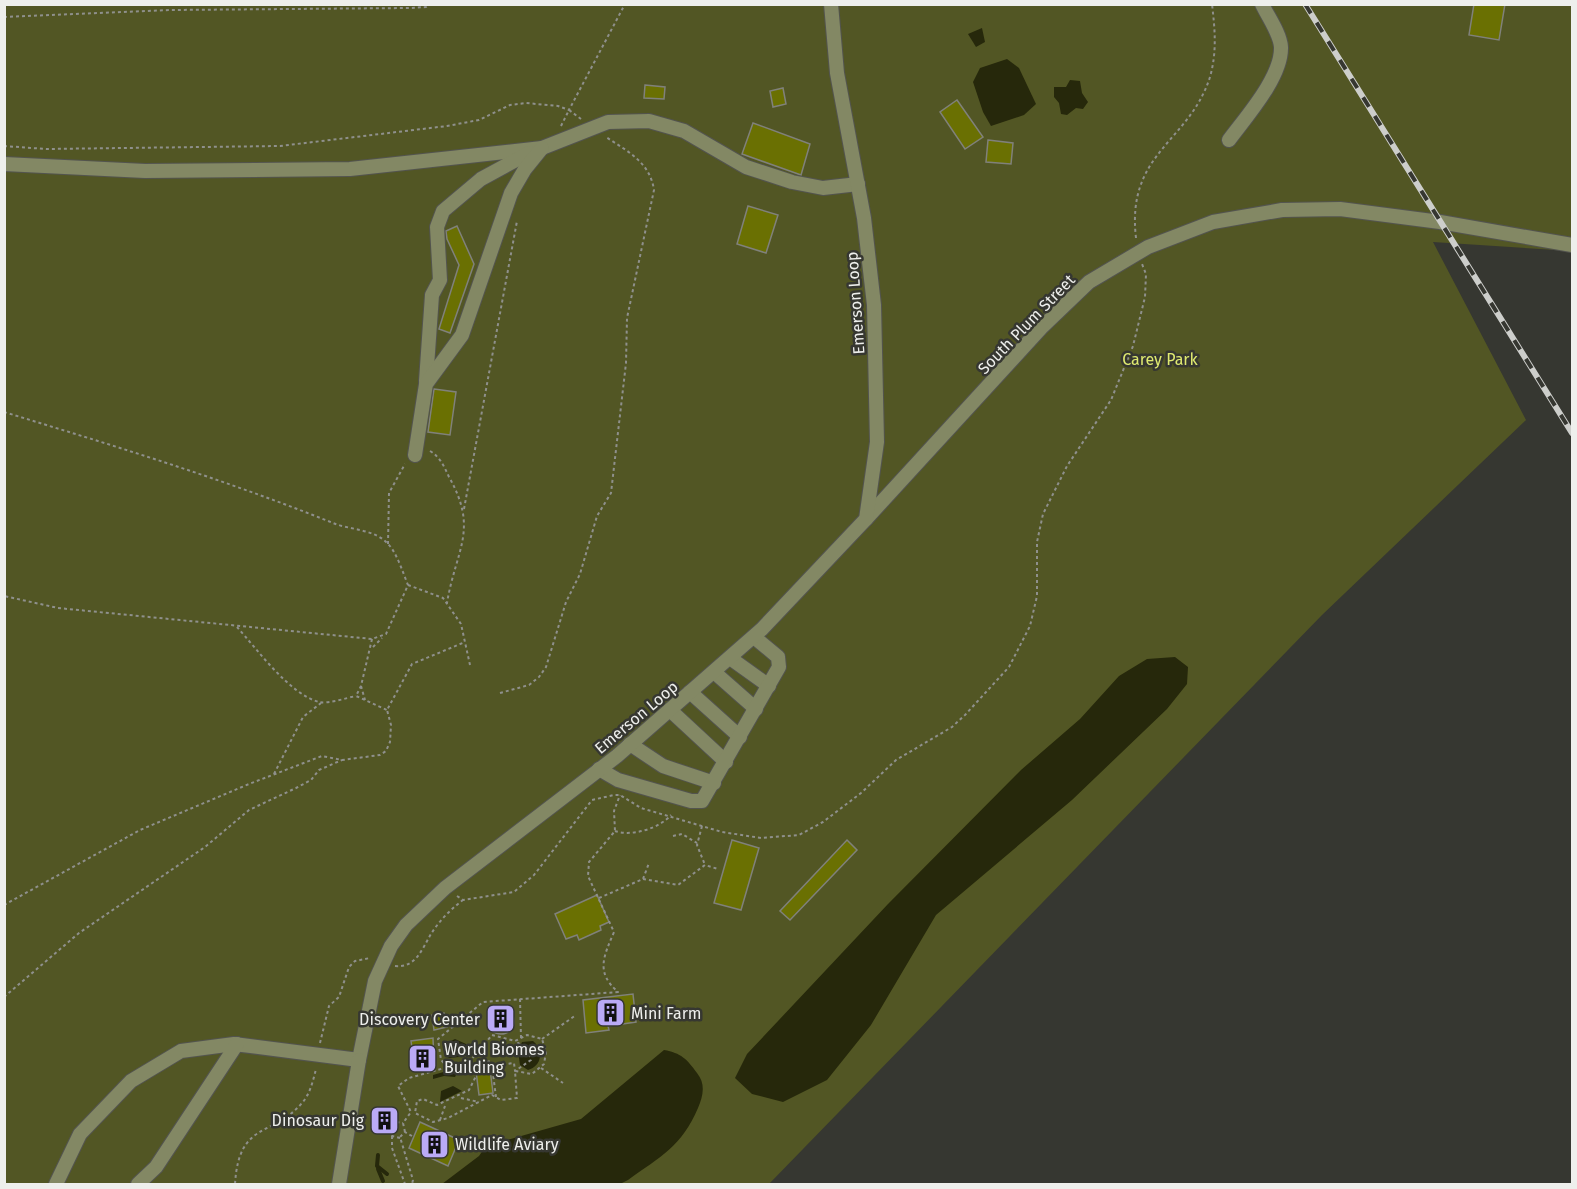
<svg xmlns="http://www.w3.org/2000/svg" width="1577" height="1189" viewBox="0 0 1577 1189" font-family="'Fira Sans',sans-serif">
	<rect width="100%" height="100%" fill="#363731"/>
	<polygon fill="#525624" points="5,5 1572,5 1572,251 1433,242 1526,420 1322,615 769,1184 5,1184"/>
	<g fill="#26280b">
		<polygon points="982,28 985,42 976,47 968,34"/>
		<polygon points="1007,59 1019,68 1036,104 1024,115 991,126 983,112 973,82 980,68"/>
		<polygon points="1070,80 1080,81 1082,93 1088,102 1083,109 1076,108 1067,115 1061,114 1059,103 1054,97 1054,87 1066,87"/>
		<polygon points="1175,657 1188,667 1187,684 1167,709 1072,800 936,915 871,1025 827,1080 783,1102 752,1094 735,1078 747,1054 888,904 1021,770 1080,719 1119,676 1147,659"/>
		<polygon points="455,1039 466,1044 466,1052 459,1057 449,1058 446,1056 447,1043"/>
		<path d="M533,1041c11,9 9,25 -5,29l-8,-5 -2,-14 4,-9z"/>
		<path d="M664,1050c17,3 23,9 33,23 9,11 6,23 1,35 -16,38 -38,49 -70,72l-8,4h-178l37,-28 7,-10 95,-27z"/>
		<polygon points="454,1069 457,1073 455,1077 444,1076 433,1079 433,1075"/>
		<polygon points="453,1086 462,1091 440,1102 441,1091"/>
	</g>
	<g fill="none" stroke-linecap="round" stroke-linejoin="round">
		<g stroke="#26280b" stroke-width="4">
			<polyline points="378,1155 377,1166 387,1174"/>
			<polyline points="378,1169 383,1181"/>
		</g>
	</g>
	<g fill="#6a7002" stroke="#80817b" stroke-width="1.5">
		<polygon points="1474,4 1505,4 1499,40 1469,35"/>
		<polygon points="645,85 665,87 664,99 644,98"/>
		<polygon points="783,88 786,104 773,107 770,91"/>
		<polygon points="957,100 983,137 965,149 940,112"/>
		<polygon points="753,123 810,144 801,175 742,154"/>
		<polygon points="988,140 1013,143 1011,164 986,162"/>
		<polygon points="748,206 778,215 766,253 737,244"/>
		<polygon points="457,226 474,264 450,333 439,329 459,265 447,239 446,231"/>
		<polygon points="434,389 456,392 450,435 428,432"/>
		<polygon points="732,840 759,848 741,910 714,903"/>
		<polygon points="847,840 857,850 790,920 780,911"/>
		<polygon points="597,895 609,922 600,926 601,930 579,940 577,935 566,939 555,914"/>
		<polygon points="633,994 636,1022 608,1026 609,1030 586,1033 583,1000"/>
		<circle cx="501" cy="1021" r="13"/>
		<polygon points="444,1013 447,1027 434,1030 432,1015"/>
		<polygon points="433,1038 434,1064 415,1067 411,1041"/>
		<polygon points="489,1061 493,1093 479,1095 475,1063"/>
		<polygon points="383,1108 397,1120 387,1132 373,1120"/>
		<polygon points="420,1122 459,1140 448,1166 409,1148"/>
	</g>
	<g fill="none" stroke-linecap="round" stroke-linejoin="round">
		<defs>
			<g id="minor">
				<path d="M1229,140c17,-23 53,-63 52,-93 -1,-14 -13,-30 -19,-43"/>
				<polyline points="4,164 145,171 350,169 542,148 608,122 649,121 684,131 746,167 792,182 823,188 858,184"/>
				<polyline points="426,381 432,295 440,280 437,227 443,211 481,179 529,153"/>
				<polyline points="415,455 426,384 462,335 511,193 525,169 542,148"/>
				<polyline points="866,519 1041,328 1089,282 1148,247 1213,222 1282,210 1340,209 1440,222 1572,245"/>
				<polyline points="730,658 769,686"/>
				<polyline points="714,672 756,709"/>
				<polyline points="690,692 740,737"/>
				<polyline points="670,710 726,762"/>
				<polyline points="630,744 663,766 714,783"/>
				<polyline points="599,769 618,780 691,801 702,801 779,667 778,657 754,637"/>
				<polyline points="56,1184 80,1134 131,1081 181,1051 234,1044 359,1060 375,981 391,946 406,925 445,888 617,756 762,629 866,519 877,442 874,305 864,218 837,73 831,4"/>
				<polyline points="138,1184 156,1167 237,1044"/>
				<polyline points="339,1184 359,1060"/>
			</g>
		</defs>
		<use href="#minor" stroke="#53544f" stroke-width="16"/>
		<g stroke="#8f908c" stroke-width="2" stroke-dasharray="3 3" stroke-linecap="butt">
			<polyline points="4,17 171,10 410,8 426,7 430,4"/>
			<polyline points="561,126 569,110 581,119"/>
			<polyline points="4,146 46,149 280,146 447,126 479,120 510,105 526,103 558,106 569,110 625,4"/>
			<path d="M1136,238c-10,-86 53,-95 74,-161 7,-25 5,-47 2,-73"/>
			<path d="M4,412c111,34 222,68 329,111 17,7 42,6 55,21 9,9 15,29 20,41l-22,49 -14,5 -314,-31 -54,-12"/>
			<path d="M430,451c10,6 14,15 19,26 30,53 7,72 -2,126"/>
			<polyline points="464,509 517,221"/>
			<polyline points="388,544 389,493 405,464"/>
			<polyline points="408,585 443,598 461,624 470,665"/>
			<path d="M237,627c20,22 52,67 82,75 10,2 27,-4 37,-6"/>
			<polyline points="372,639 361,686 356,696 387,710"/>
			<polyline points="373,647 382,638"/>
			<polyline points="361,686 365,700"/>
			<path d="M500,693l29,-8 10,-8 7,-10 20,-65 14,-28 17,-58 14,-23 15,-130 1,-45 27,-128c-4,-28 -27,-39 -48,-53"/>
			<polyline points="274,774 303,717 321,703"/>
			<polyline points="702,826 697,845 705,865"/>
			<path d="M615,831c17,6 45,-3 56,-16"/>
			<polyline points="673,836 682,834 697,843"/>
			<polyline points="643,879 678,885 705,865 718,869"/>
			<polyline points="457,896 463,900 514,892 534,875 592,800 614,795 620,795 641,808 722,832 761,838 799,835 823,822 861,793 896,760 952,727 965,715 1009,667 1030,626 1037,596 1037,542 1043,514 1067,466 1111,400 1133,346 1145,297 1146,274 1142,264"/>
			<polyline points="599,898 643,879 649,863"/>
			<polyline points="4,905 140,830 249,784 322,756 342,760 380,755 386,751 390,742 391,725 387,710 412,664 465,642"/>
			<path d="M395,966c21,2 27,-17 36,-32 8,-13 20,-25 32,-34"/>
			<polyline points="4,997 79,933 205,847 249,810 296,788 311,780 319,770 342,760"/>
			<polyline points="520,999 521,1038"/>
			<polyline points="542,1039 576,1015"/>
			<polyline points="320,1043 329,1006 339,997 349,967 355,961 370,958"/>
			<path d="M470,1061l6,15 -7,14 -32,15 -14,-6 -6,2 -2,12 18,9 15,-4 44,-23 9,5 16,-2 -2,-27 17,3 12,-10 2,-12 -4,-13 -15,-4 -12,6 -23,-6 -22,26 -22,6 -7,-7 -3,-21 45,-37 135,-10c-23,-20 -14,-36 -4,-60l-26,-56 1,-14 26,-31 -1,-20 6,-16"/>
			<polyline points="541,1068 563,1083"/>
			<polyline points="496,1097 492,1066 514,1063 515,1071 531,1060 529,1050 515,1041"/>
			<polyline points="461,1098 479,1102"/>
			<polyline points="440,1120 445,1106"/>
			<polyline points="405,1132 403,1123 411,1112 398,1086 409,1078 448,1067"/>
			<polyline points="392,1136 392,1148 405,1184"/>
			<polyline points="412,1136 405,1132 400,1137 413,1180 412,1184"/>
			<polyline points="400,1138 392,1136 391,1131 396,1122 403,1123"/>
			<path d="M235,1184c4,-64 37,-46 67,-81 8,-9 11,-22 14,-34"/>
		</g>
		<use href="#minor" stroke="#838864" stroke-width="14"/>
		<defs>
			<polyline id="rail" points="1305,4 1572,433"/>
		</defs>
		<use href="#rail" stroke="#cdcecb" stroke-width="6"/>
		<use href="#rail" stroke="#363731" stroke-width="4" stroke-dasharray="11" stroke-linecap="butt"/>
	</g>
	<defs>
		<symbol id="building-square" viewBox="-11 -11 22 22"><rect x="-9" y="-9" width="18" height="18" rx="4" fill="#baaaf6" stroke="#363731"/><path d="M-4-6H4V6H1V3H-1V6H-4ZM-2.5-4.3h1.7v1.8h-1.7ZM.8-4.3h1.7v1.8H.8ZM-2.5-1h1.7V.8h-1.7ZM.8-1h1.7V.8H.8Z" fill="#111"/></symbol>
	</defs>
	<g fill-rule="evenodd">
		<use href="#building-square" x="594" y="996" width="33" height="33"/>
		<use href="#building-square" x="484" y="1002" width="33" height="33"/>
		<use href="#building-square" x="406" y="1042" width="33" height="33"/>
		<use href="#building-square" x="368" y="1104" width="33" height="33"/>
		<use href="#building-square" x="418" y="1128" width="33" height="33"/>
	</g>
	<g text-anchor="middle" stroke-width="5" stroke-linejoin="round" paint-order="stroke">
		<g font-size="16" fill="#eeefec" stroke="#363731">
			<text transform="translate(855 303) rotate(-94)" y="6">Emerson Loop</text>
			<text transform="translate(1026 324) rotate(-46)" y="6">South Plum Street</text>
			<text transform="translate(636 717) rotate(-40)" y="6">Emerson Loop</text>
		</g>
		<g font-size="16" fill="#dfea70" stroke="#363731">
			<text x="1160" y="365">Carey Park</text>
		</g>
		<g font-size="16" fill="#eeefec" stroke="#363731" text-anchor="start">
			<text x="631" y="1019">Mini Farm</text>
			<text x="480" y="1025" text-anchor="end">Discovery Center</text>
			<text x="444" y="1055">World Biomes<tspan x="444" dy="18">Building</tspan></text>
			<text x="364" y="1126" text-anchor="end">Dinosaur Dig</text>
			<text x="455" y="1150">Wildlife Aviary</text>
		</g>
	</g>
	<rect width="1577" height="1189" fill="none" stroke="#eeefec" stroke-width="12"/>
</svg>
